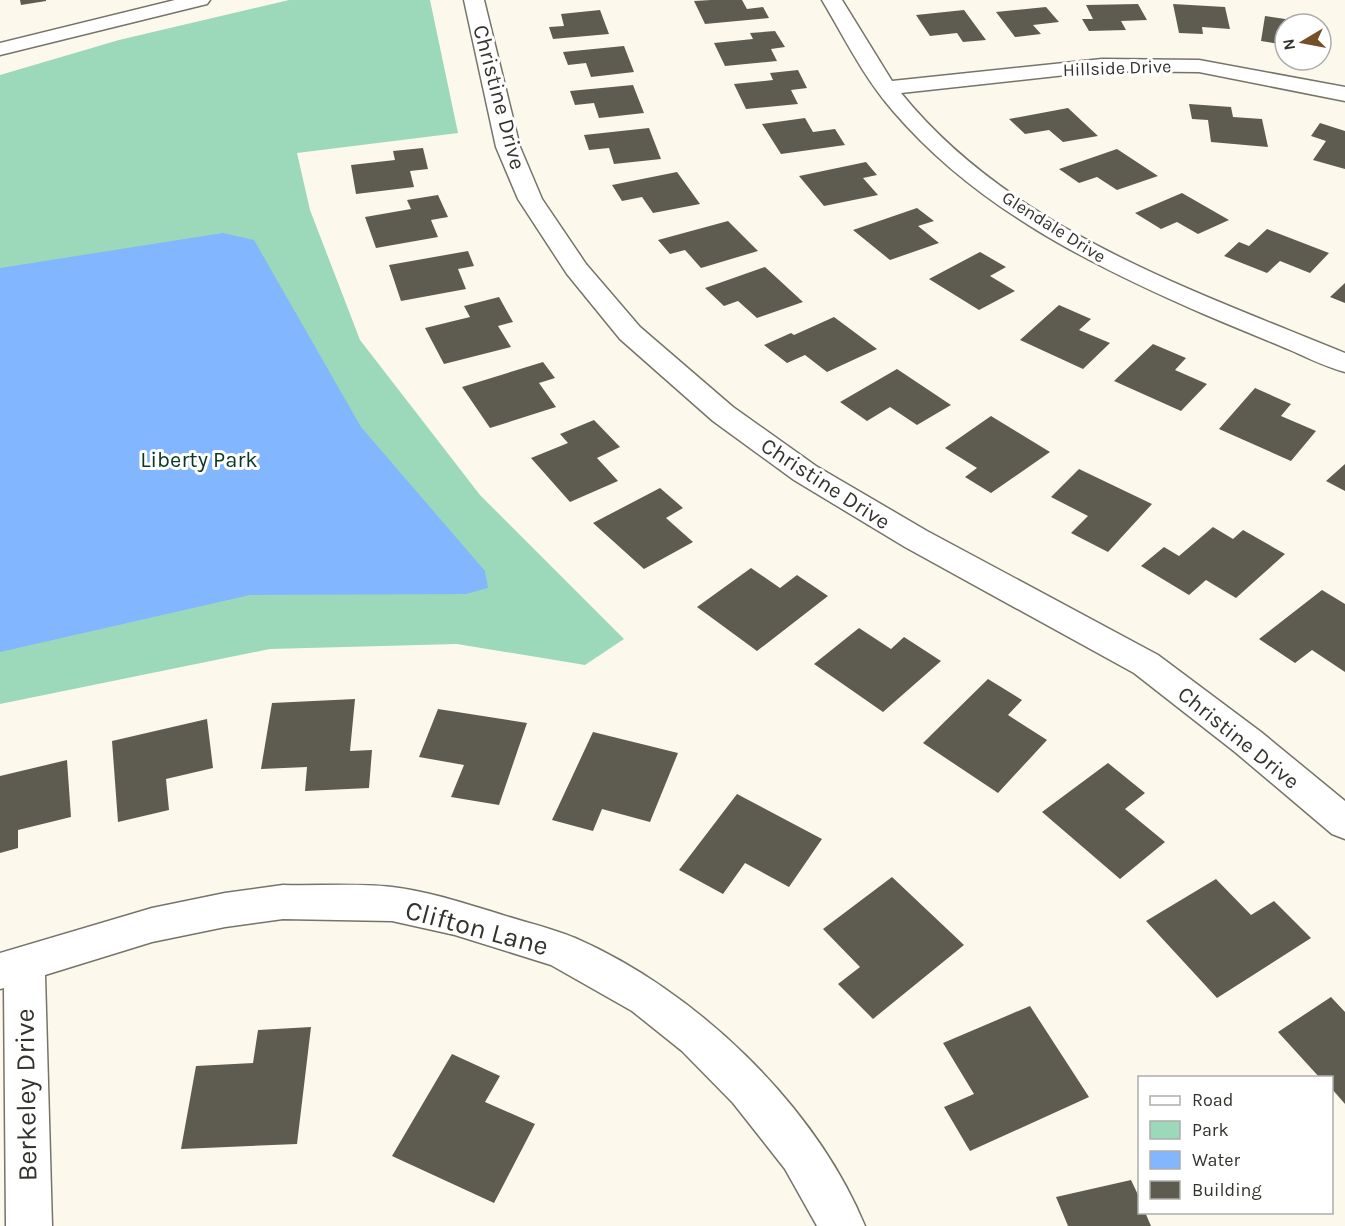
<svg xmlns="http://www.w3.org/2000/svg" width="1345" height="1226" viewBox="0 0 1345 1226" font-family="Karla,sans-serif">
	<rect width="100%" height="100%" fill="#fcf9ec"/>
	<polygon fill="#9bd9ba" points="289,0 430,0 458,133 297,153 310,210 360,340 480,495 624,639 585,665 457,644 270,649 0,704 0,75 119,40"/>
	<polygon fill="#82b6ff" points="223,233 254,240 361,427 485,571 488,588 466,594 250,595 0,652 0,268"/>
	<g fill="#5e5c51">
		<polygon points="20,0 46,0 46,1 21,5"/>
		<polygon points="711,0 742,0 747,9 763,7 769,18 705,24 694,1"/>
		<polygon points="1138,4 1147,20 1121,21 1126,30 1089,31 1082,19 1093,19 1086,5"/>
		<polygon points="1173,4 1225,7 1230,29 1202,27 1203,34 1179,33"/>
		<polygon points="1046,7 1059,22 1033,25 1041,34 1015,37 996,12"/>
		<polygon points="600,10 609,34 553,39 549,27 564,26 561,14"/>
		<polygon points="964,10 986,40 963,42 957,33 930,36 916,15"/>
		<polygon points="1265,16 1312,23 1312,24 1285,24 1285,45 1261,41"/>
		<polygon points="775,31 785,47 771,49 777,61 725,66 714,43 753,39 750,33"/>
		<polygon points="624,46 634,72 591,77 586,63 568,65 563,52"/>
		<polygon points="798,70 807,88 791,90 798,104 746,109 734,84 773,80 770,73"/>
		<polygon points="633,85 644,113 599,118 594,103 575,105 570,91"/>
		<polygon points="1189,104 1231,107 1233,117 1262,119 1268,147 1211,142 1208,120 1192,119"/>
		<polygon points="1068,108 1098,136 1063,142 1049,130 1025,134 1009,119"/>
		<polygon points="805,118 813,132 835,129 845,145 781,154 762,124"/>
		<polygon points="1320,123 1345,131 1345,169 1313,160 1326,141 1311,136"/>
		<polygon points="649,128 661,159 614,164 609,148 589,150 584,135"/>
		<polygon points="423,148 428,169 410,171 414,187 356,194 351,165 395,160 393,151"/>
		<polygon points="1117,149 1158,176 1117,190 1097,177 1079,183 1059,169"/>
		<polygon points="866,162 877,175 863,178 878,195 824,206 799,176"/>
		<polygon points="677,172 700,204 653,213 642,197 622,201 612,185"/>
		<polygon points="1182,193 1229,220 1198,234 1177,222 1161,229 1135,213"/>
		<polygon points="438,195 448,217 431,220 438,237 376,248 365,217 411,209 407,200"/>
		<polygon points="917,208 934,221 918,226 939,243 890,260 853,230"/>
		<polygon points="728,221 758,251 701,268 685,250 670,254 658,240"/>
		<polygon points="1267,229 1329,253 1310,273 1280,261 1267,273 1224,256 1239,242 1249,246"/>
		<polygon points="468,251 474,266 458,269 466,289 401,301 389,265"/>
		<polygon points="980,252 1006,267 990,276 1015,291 979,310 929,279"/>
		<polygon points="765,267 803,302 757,318 738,301 724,306 705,288"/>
		<polygon points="1345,283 1345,303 1330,297"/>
		<polygon points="499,297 513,322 498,326 511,347 444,364 425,328 470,317 464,306"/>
		<polygon points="1059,305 1091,319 1079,330 1110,343 1083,369 1020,340"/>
		<polygon points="834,317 877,349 827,372 805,355 787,363 764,345 791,333 794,335"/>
		<polygon points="1153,344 1186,358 1175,370 1207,384 1181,411 1114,381"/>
		<polygon points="543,362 555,378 539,383 556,407 490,428 462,387"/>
		<polygon points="897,369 951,405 917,425 890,407 867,421 840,402"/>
		<polygon points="1255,388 1291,404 1281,416 1316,431 1291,461 1219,429"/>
		<polygon points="991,416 1050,452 991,493 965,477 977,468 945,448"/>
		<polygon points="594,420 620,447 597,458 618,481 570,502 531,458 568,443 560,434"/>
		<polygon points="1345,464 1345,491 1326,481"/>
		<polygon points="1079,469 1152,504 1108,552 1071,533 1088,516 1051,497"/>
		<polygon points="660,488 683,508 666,518 693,542 644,569 593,523"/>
		<polygon points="1213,527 1233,539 1243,530 1285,554 1236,598 1206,580 1189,595 1141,566 1164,547 1179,556"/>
		<polygon points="751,568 780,588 797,575 828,596 757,651 697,607"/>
		<polygon points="1322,590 1345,604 1345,672 1312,650 1295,663 1259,639"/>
		<polygon points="859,628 891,649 904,637 941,661 883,712 814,664"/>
		<polygon points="988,679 1022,700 1008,715 1047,740 998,793 923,743"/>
		<polygon points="355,699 350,751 372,750 369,788 305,791 307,767 261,769 272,703"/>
		<polygon points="438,709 527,723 499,805 451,797 464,765 419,757"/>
		<polygon points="207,719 213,768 166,779 169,810 118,822 112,741"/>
		<polygon points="593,732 678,753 650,822 602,809 593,831 552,820"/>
		<polygon points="67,760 71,817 18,830 18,848 0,853 0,776"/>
		<polygon points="1108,763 1145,793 1125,809 1165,842 1120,879 1042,812"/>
		<polygon points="737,794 822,839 789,887 745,863 723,894 679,870"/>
		<polygon points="892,877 964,945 873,1019 838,984 860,967 823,929"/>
		<polygon points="1216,879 1251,915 1274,901 1311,938 1217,998 1146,921"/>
		<polygon points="1331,997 1345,1012 1345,1104 1332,1089 1332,1078 1320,1078 1278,1032"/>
		<polygon points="1030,1006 1089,1097 970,1151 944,1107 974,1094 943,1043"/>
		<polygon points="311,1027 297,1144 181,1149 196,1066 253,1063 258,1030"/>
		<polygon points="452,1054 500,1076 485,1102 535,1124 494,1203 392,1156"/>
		<polygon points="1131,1180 1140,1199 1140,1212 1145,1212 1151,1226 1068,1226 1056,1197"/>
	</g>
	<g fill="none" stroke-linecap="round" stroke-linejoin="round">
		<defs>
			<g id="street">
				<polygon points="175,0 210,0 207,4 0,55 0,43"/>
				<polygon points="464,0 484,0 520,147 542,199 586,264 640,327 733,407 816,466 927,531 1158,655 1261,732 1345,801 1345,839 1332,834 1235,752 1134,673 905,547 794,480 713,421 620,339 567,274 518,199 496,147"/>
				<path d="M822,0h20l50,81 210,-22 97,1 146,27v14l-146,-29 -97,-1 -201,22c110,136 288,196 444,260v19c-19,-5 -37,-14 -55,-22 -28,-12 -56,-23 -84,-35 -115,-50 -230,-107 -313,-204 -29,-33 -49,-74 -71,-111z"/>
				<path d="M283,885c36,1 73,-2 109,2 34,4 68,15 101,25 27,9 56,15 82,26 120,52 240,167 290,288h-48l-32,-57 -52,-66 -51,-52 -50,-40 -81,-46 -96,-30 -63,-14 -109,-2 -58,8 -73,15 -107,33 7,251h-46l-2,-238 -4,1v-36l152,-45 73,-15z"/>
			</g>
		</defs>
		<use href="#street" stroke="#767468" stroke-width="3"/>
		<use href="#street" fill="#fff" fill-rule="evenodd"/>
	</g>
	<g text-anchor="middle" stroke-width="6" stroke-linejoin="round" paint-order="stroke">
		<g font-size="18" fill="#33322d" stroke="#fff">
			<text transform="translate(1117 68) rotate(-2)" y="6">Hillside Drive</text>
			<text transform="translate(1054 227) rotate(32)" y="6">Glendale Drive</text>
		</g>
		<g font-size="22" fill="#33322d" stroke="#fff">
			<text transform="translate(500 97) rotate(75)" y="8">Christine Drive</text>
			<text transform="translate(826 483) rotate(33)" y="8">Christine Drive</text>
			<text transform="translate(1239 737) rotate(39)" y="8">Christine Drive</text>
		</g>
		<g font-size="22" fill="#093826" stroke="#fff">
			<text x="199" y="467">Liberty Park</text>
		</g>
		<g font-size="27" fill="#33322d" stroke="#fff">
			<text transform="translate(477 928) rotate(15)" y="9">Clifton Lane</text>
			<text transform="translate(26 1095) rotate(-91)" y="9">Berkeley Drive</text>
		</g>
	</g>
	<rect x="1138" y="1076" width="195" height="138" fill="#ffffff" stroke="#adadab" stroke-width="1.5"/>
	<rect x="1150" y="1096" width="30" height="9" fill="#ffffff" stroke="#adadab" stroke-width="1.5"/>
	<text x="1192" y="1106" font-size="18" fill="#33322d">Road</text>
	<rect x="1150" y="1121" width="30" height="18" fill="#9bd9ba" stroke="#adadab" stroke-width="1.5"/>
	<text x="1192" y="1136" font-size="18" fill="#33322d">Park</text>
	<rect x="1150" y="1151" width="30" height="18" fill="#82b6ff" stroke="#adadab" stroke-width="1.5"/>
	<text x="1192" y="1166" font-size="18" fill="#33322d">Water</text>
	<rect x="1150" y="1181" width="30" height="18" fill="#5e5c51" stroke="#adadab" stroke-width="1.5"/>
	<text x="1192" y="1196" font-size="18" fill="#33322d">Building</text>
	<g transform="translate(1303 42) rotate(260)"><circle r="28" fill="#ffffff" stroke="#adadab" stroke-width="1.5"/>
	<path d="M0-4.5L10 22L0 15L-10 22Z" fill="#744f2a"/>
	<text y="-9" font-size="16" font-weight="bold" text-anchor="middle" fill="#33322d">N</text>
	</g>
</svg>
